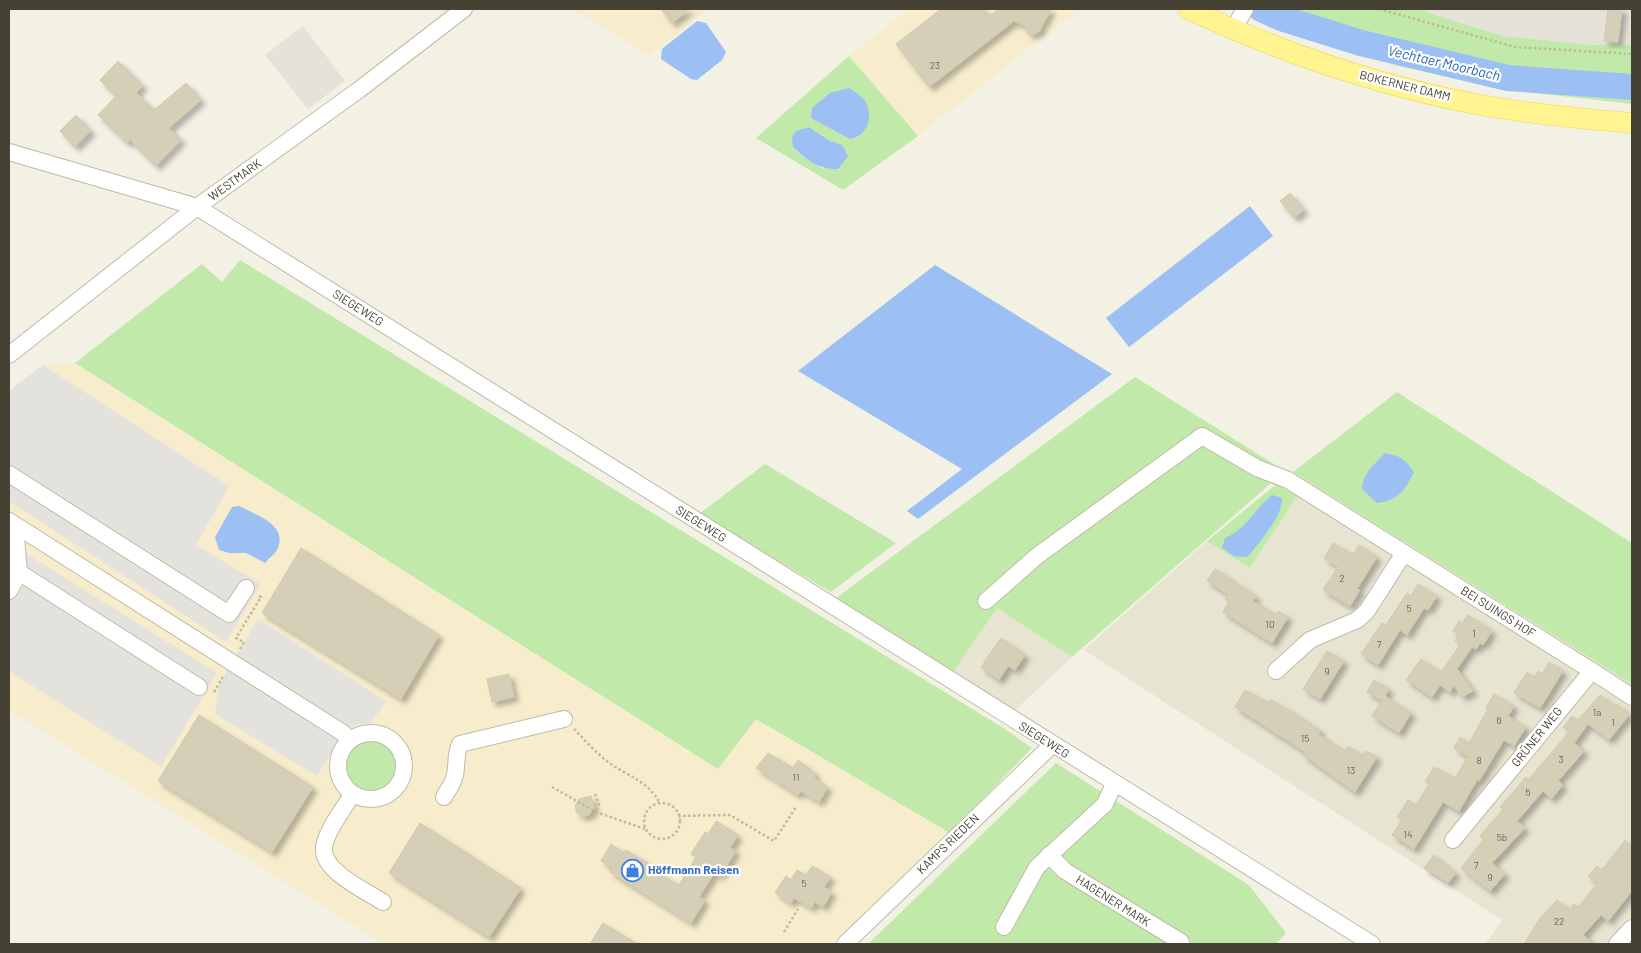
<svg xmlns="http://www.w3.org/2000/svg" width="1641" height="953" viewBox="0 0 1641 953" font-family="Barlow,sans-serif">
	<defs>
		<filter id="shadow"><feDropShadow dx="4.5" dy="4.5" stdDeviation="2.5" flood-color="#0004"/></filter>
	</defs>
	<rect width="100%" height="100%" fill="#f3f1e4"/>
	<g fill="#e7e4d1">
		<polygon points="1293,472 1632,684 1632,944 1485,944 1502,920 1084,650 1207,541 1250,568 1297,496 1283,488"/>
		<polygon points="997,607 1072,657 1012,713 951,675"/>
	</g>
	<g fill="#f7edcd">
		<polygon points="574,9 709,9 648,56"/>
		<polygon points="909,9 1079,9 918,136 849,56"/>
		<polygon points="75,363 718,769 755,719 950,833 836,944 384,944 9,710 9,391 43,365"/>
	</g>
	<g fill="#e5e2d9">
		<polygon points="1416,9 1632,9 1632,45 1592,45 1503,36"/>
		<polygon points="303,26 345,81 308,109 265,55"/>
	</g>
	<g fill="#c1eaaa" fill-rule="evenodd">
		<polygon points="1271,9 1416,9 1503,36 1592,45 1632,45 1632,104 1517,91 1398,66 1265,22"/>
		<path d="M849,56l69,80 -75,54 -87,-52zM809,127l21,14 -7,28 -20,-12 -10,-10z"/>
		<polygon points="240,260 1005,729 1032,748 950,833 756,719 718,769 75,363 202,264 222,282"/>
		<polygon points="1135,377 1285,471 1072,657 997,608 951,675 836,598"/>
		<polygon points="1397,392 1632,543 1632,684 1293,472"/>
		<polygon points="765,464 896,543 831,592 699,514"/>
		<polygon points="1279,482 1283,488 1297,496 1250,568 1207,541"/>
		<circle cx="371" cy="767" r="26"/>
		<polygon points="1056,763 1249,885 1286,933 1276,944 868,944"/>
	</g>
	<g fill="#e3e2dc">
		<polygon points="43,365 229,486 196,545 261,584 226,642 9,501 9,391"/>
		<polygon points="9,543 217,673 161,767 9,671"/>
		<polygon points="258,619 386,701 371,723 355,725 343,733 317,776 215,714 219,685"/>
	</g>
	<g fill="#9cc0f4">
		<polygon points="697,21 706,23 726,52 722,60 697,80 691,79 661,59 662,49"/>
		<path d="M849,88c5,3 13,8 16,13 9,16 3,34 -15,38l-39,-21 1,-10 18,-15z"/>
		<path d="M809,127l21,14 12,4 6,11 -10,13c-21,0 -30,-8 -45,-22l-1,-9 4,-7z"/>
		<polygon points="1250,206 1273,236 1129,347 1106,318"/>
		<polygon points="935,265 1112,374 918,519 907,511 962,469 798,371"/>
		<path d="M1385,453c15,2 21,7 29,19 -9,18 -16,29 -37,31l-15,-14c0,-15 13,-25 23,-36z"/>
		<path d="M1272,495l10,3c2,17 -24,45 -34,59l-14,-1 -12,-8 3,-10c21,-8 30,-30 47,-43z"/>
		<path d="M239,506c17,9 48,18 39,42 -2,5 -10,11 -13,15l-19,-10h-17l-10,-3 -4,-13 17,-30z"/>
	</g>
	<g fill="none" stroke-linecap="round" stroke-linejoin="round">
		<polyline stroke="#9cc0f4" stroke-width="26" points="1261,9 1281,18 1361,43 1508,78 1632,87"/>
	</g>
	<g fill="#d5cfb8" stroke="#d0c9ab" filter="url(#shadow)">
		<polygon points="661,9 690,9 672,23"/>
		<polygon points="941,9 984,9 990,16 999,9 1051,9 1039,32 1029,35 1025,26 1014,21 929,87 896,44"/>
		<polygon points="1608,9 1622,9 1618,42 1604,41"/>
		<polygon points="118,61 143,86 136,93 154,110 186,83 201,100 169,128 181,140 156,166 130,140 127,143 98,115 116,96 100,80"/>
		<polygon points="76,115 91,131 75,147 60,131"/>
		<polygon points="1290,193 1304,210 1294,218 1280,201"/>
		<polygon points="1333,543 1353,555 1359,545 1377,557 1357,589 1360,590 1350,606 1323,590 1338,567 1324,558"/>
		<polygon points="301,548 439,635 401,699 262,613"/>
		<polygon points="1215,569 1256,596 1253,601 1276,615 1278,611 1288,617 1272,643 1223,612 1229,602 1225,599 1228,594 1207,581"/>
		<polygon points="1418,584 1437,596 1428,610 1424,608 1407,635 1400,630 1378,665 1361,654 1382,623 1386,625 1407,593 1411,596"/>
		<polygon points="1468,615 1492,631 1483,645 1480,643 1476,649 1472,647 1457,669 1473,691 1462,697 1454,685 1450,692 1440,685 1432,697 1406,680 1421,659 1441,672 1460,645 1455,641 1459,635 1453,631 1459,621 1462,623"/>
		<polygon points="1001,638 1025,655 1015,670 1008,666 999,680 981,667"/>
		<polygon points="1327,651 1344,661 1320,699 1303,689"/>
		<polygon points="1549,662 1563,671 1540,708 1514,693 1527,672 1535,677 1538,671 1542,674"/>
		<polygon points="509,674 514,697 492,702 487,679"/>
		<polygon points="1374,680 1389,689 1385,696 1411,713 1399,733 1372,716 1383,699 1382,701 1367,692"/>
		<polygon points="1245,690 1269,703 1271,700 1291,711 1321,731 1318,734 1345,751 1348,746 1363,755 1366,751 1377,757 1355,792 1303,755 1305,752 1235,707"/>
		<polygon points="1494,694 1514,706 1508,716 1526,727 1514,746 1504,740 1479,781 1477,780 1459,811 1443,802 1414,849 1392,835 1402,820 1397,817 1408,800 1416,805 1429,784 1425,782 1434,767 1455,778 1468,757 1454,748 1460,737 1469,743 1488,709 1486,708"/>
		<polygon points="1600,695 1615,707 1617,704 1629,715 1609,740 1588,724 1574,743 1584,751 1558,781 1563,785 1551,799 1543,791 1517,821 1525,828 1492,863 1505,874 1490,891 1461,868 1484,839 1480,836 1503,809 1500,807 1526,777 1529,779 1569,732 1563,727 1572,716 1578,720"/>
		<polygon points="199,715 313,787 272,852 158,781"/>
		<polygon points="768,753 793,768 798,760 816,774 814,778 828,787 819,802 801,791 798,795 756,768"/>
		<polygon points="591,796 594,808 589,815 583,816 577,813 575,806 579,799"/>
		<polygon points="716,821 738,835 730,848 736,851 720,876 715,872 699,897 705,900 691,923 610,872 612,868 601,861 611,844 624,853 626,850 648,863 646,865 679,885 696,857 691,854 705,832 708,834"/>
		<polygon points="420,823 521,888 489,937 389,873"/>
		<polygon points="1625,840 1632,846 1632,891 1608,921 1601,915 1583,935 1593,944 1524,944 1540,918 1557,900 1569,910 1574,904 1578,907 1598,883 1588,876 1597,866 1602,870"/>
		<polygon points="1434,855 1456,873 1448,883 1424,868"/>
		<polygon points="812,866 831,877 824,887 832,892 823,907 815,902 811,908 794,898 791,903 775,893 786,876 791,880 797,870 806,875"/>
		<polygon points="603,923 637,944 590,944"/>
	</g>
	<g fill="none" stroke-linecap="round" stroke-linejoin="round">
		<defs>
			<g id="minor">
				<polyline points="1233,30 1245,9"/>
				<polyline points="9,152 197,207 1372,944"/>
				<polyline points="9,355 197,207 360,89 464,9"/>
				<polyline points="9,474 229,614 246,588"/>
				<polyline points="9,521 343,733 349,740"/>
				<polyline points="9,566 199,687"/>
				<polyline points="9,591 19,573 15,525"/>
				<polyline points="986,601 1037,556 1202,436 1257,468 1288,480 1592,671"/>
				<polyline points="1276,671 1310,640 1357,620 1367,611 1404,553"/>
				<circle cx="371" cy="766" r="33"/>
				<path d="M352,795c-8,13 -29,40 -28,55 0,22 42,41 59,52"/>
				<path d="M444,797c6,-10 12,-18 12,-30 1,-10 0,-14 4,-23l104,-25"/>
				<polyline points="1453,840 1592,671 1632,697"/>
				<polyline points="1049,855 1065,871 1181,942"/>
				<polyline points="1004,927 1037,867 1105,804 1114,784"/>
				<polyline points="845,944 1052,745"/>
				<polyline points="1617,944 1632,928"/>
			</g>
			<path id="major" d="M1188,9c94,44 195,78 298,97 48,8 97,13 146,17"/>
		</defs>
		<use href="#minor" stroke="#bfbba6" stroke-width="18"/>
		<use href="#major" stroke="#ead95b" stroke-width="21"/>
		<g stroke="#c1ba96" stroke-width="2.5" stroke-dasharray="2.5 2.5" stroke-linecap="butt">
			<polyline points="1379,9 1515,47 1632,54"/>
			<polyline points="240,649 244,642 236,638 261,597 259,596"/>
			<polyline points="214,692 224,675"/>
			<path d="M574,729c11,11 22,24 34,33 19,14 41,19 52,42"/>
			<polyline points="552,787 596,812 645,829"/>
			<polyline points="595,794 599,804 596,812"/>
			<circle cx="662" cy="821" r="18"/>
			<polyline points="678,816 730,815 774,841 796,807"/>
			<polyline points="784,932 798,909"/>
		</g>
		<use href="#minor" stroke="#fff" stroke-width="16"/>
		<use href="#major" stroke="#fff490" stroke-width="20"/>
	</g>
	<defs>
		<symbol id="shop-ring" viewBox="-11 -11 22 22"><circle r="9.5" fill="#fff" stroke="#3f7fe0" stroke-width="1.5"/><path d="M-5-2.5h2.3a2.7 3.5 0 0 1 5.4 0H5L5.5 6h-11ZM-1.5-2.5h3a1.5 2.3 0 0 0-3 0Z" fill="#3f7fe0"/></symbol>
	</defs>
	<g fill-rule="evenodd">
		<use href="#shop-ring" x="620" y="858" width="25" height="25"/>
	</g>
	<g text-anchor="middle" stroke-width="4.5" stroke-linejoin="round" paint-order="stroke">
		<g font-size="10" fill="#696454">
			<text x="935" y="69">23</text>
			<text x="1342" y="582">2</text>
			<text x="1409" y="612">5</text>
			<text x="1270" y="628">10</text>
			<text x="1474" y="637">1</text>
			<text x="1379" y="648">7</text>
			<text x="1327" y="675">9</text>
			<text x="1597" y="716">1a</text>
			<text x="1499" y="724">6</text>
			<text x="1613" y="726">1</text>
			<text x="1305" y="742">15</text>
			<text x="1561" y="763">3</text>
			<text x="1479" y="764">8</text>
			<text x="1351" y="774">13</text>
			<text x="796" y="781">11</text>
			<text x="1528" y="796">5</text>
			<text x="1408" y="838">14</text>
			<text x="1502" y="841">5b</text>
			<text x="1476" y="869">7</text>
			<text x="1490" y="881">9</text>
			<text x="804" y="887">5</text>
			<text x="1559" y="925">22</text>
		</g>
		<g font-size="12" fill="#454133" stroke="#fff">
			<text transform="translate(1405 86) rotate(14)" y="4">BOKERNER DAMM</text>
			<text transform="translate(235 180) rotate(-36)" y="4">WESTMARK</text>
			<text transform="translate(358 308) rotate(32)" y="4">SIEGEWEG</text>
			<text transform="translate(701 524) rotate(32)" y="4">SIEGEWEG</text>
			<text transform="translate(1498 612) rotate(32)" y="4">BEI SUINGS HOF</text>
			<text transform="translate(1537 737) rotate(-51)" y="4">GRÜNER WEG</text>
			<text transform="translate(1044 740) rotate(32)" y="4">SIEGEWEG</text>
			<text transform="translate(948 844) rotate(-44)" y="4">KAMPS RIEDEN</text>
			<text transform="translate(1113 901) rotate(32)" y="4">HAGENER MARK</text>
		</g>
		<g font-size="12" font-weight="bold" fill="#366cbe" stroke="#fff" text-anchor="start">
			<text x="648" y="874">Höffmann Reisen</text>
		</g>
		<g font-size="14" font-style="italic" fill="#275fb6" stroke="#fff">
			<text transform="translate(1444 63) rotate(13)" y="5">Vechtaer Moorbach</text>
		</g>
	</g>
	<rect width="1641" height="953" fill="none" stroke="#454133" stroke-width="20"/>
</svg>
